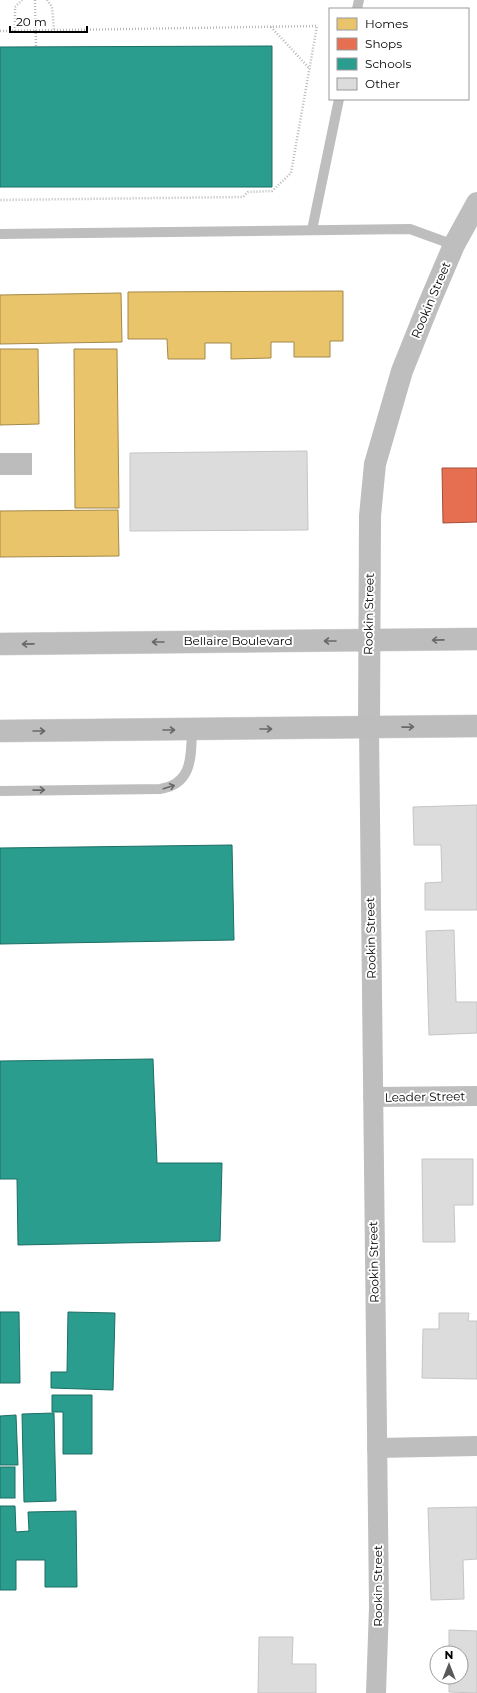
<svg xmlns="http://www.w3.org/2000/svg" width="477" height="1693" viewBox="0 0 477 1693" font-family="Montserrat,sans-serif">
	<rect width="100%" height="100%" fill="#fff"/>
	<rect fill="#bcbcbc" x="0" y="453" width="32" height="22"/>
	<g fill="#e9c46a" stroke="#a3894a">
		<polygon points="343,291 343,341 330,341 330,357 294,357 294,342 271,342 271,358 231,359 231,343 205,343 205,359 168,359 167,339 128,339 128,292"/>
		<polygon points="121,293 122,342 0,344 0,295"/>
		<polygon points="0,349 38,349 39,424 0,425"/>
		<polygon points="74,349 117,349 119,508 75,508"/>
		<polygon points="118,510 119,556 0,557 0,511"/>
	</g>
	<polygon fill="#e76f51" stroke="#a24e39" points="442,468 477,468 477,522 443,523"/>
	<g fill="#2a9d8f" stroke="#1d6e64">
		<polygon points="272,46 272,187 0,187 0,47"/>
		<polygon points="232,845 234,940 0,944 0,848"/>
		<polygon points="153,1059 157,1163 222,1163 220,1241 18,1245 17,1179 0,1179 0,1061"/>
		<polygon points="0,1312 19,1312 20,1383 0,1383"/>
		<polygon points="68,1312 115,1313 113,1390 51,1388 51,1372 67,1372"/>
		<polygon points="52,1395 92,1395 92,1454 63,1454 63,1412 52,1412"/>
		<polygon points="54,1413 56,1501 24,1502 22,1414"/>
		<polygon points="16,1415 18,1465 0,1465 0,1416"/>
		<rect x="0" y="1467" width="15" height="31"/>
		<polygon points="0,1506 15,1506 16,1532 29,1531 28,1512 76,1511 77,1587 45,1587 45,1560 16,1560 16,1590 0,1590"/>
	</g>
	<g fill="#dcdcdc" stroke="#c5c5c5">
		<polygon points="307,451 308,530 130,531 130,453"/>
		<polygon points="477,805 477,910 425,910 425,883 442,882 441,845 414,845 413,807"/>
		<polygon points="454,930 456,1002 477,1002 477,1033 429,1035 426,931"/>
		<polygon points="422,1159 473,1159 473,1205 454,1205 455,1242 423,1242"/>
		<polygon points="439,1313 469,1313 468,1321 477,1321 477,1379 422,1378 423,1329 439,1329"/>
		<polygon points="477,1507 477,1559 463,1560 464,1599 431,1600 428,1508"/>
		<polygon points="449,1630 477,1631 477,1693 449,1692 449,1677 461,1677 461,1653 449,1653"/>
		<polygon points="259,1637 293,1637 292,1664 316,1664 316,1693 258,1693"/>
	</g>
	<g fill="none" stroke-linecap="round" stroke-linejoin="round">
		<defs>
			<g id="primary">
				<polyline points="0,644 477,639"/>
				<polyline points="0,731 477,726"/>
			</g>
		</defs>
		<use href="#primary" stroke="#dbdbdb" stroke-width="23"/>
		<g stroke="#b8b8b8" stroke-width="2.5" stroke-dasharray="1 2" stroke-linecap="butt">
			<polyline points="35,0 36,47"/>
			<polyline points="47,0 52,7 54,30"/>
			<polyline points="271,27 310,69"/>
			<polyline points="0,31 317,26 291,173 272,191 248,192 243,197 0,200"/>
			<polyline points="15,31 15,7 22,0"/>
		</g>
		<g stroke="#bebebe" stroke-width="10">
			<polyline points="357,9 359,0"/>
			<polyline points="312,230 339,99"/>
			<polyline points="0,234 410,229 454,245"/>
			<path d="M0,791l160,-2c33,-5 31,-33 32,-60"/>
		</g>
		<g stroke="#bebebe" stroke-width="20">
			<polyline points="369,728 379,1607 376,1693"/>
			<polyline points="373,1097 477,1096"/>
			<polyline points="377,1448 477,1446"/>
		</g>
		<polyline stroke="#bebebe" stroke-width="22" points="369,728 370,516 375,464 402,371 428,306 454,245 477,203"/>
		<use href="#primary" stroke="#bdbdbd" stroke-width="22"/>
	</g>
	<defs><path id="oneway-shaft" d="M-6 0H5M1.5-3L5.5 0L1.5 3" fill="none" stroke-width="1.6" stroke-linecap="round" stroke-linejoin="round"/></defs>
	<g stroke="#686868">
		<use href="#oneway-shaft" transform="translate(438 640) rotate(179)"/>
		<use href="#oneway-shaft" transform="translate(330 641) rotate(180)"/>
		<use href="#oneway-shaft" transform="translate(158 642) rotate(180)"/>
		<use href="#oneway-shaft" transform="translate(28 644) rotate(179)"/>
		<use href="#oneway-shaft" transform="translate(408 727) rotate(-1)"/>
		<use href="#oneway-shaft" transform="translate(266 729)"/>
		<use href="#oneway-shaft" transform="translate(169 730)"/>
		<use href="#oneway-shaft" transform="translate(39 731)"/>
		<use href="#oneway-shaft" transform="translate(169 787) rotate(-17)"/>
		<use href="#oneway-shaft" transform="translate(39 790) rotate(-1)"/>
	</g>
	<g text-anchor="middle" stroke-width="4" stroke-linejoin="round" paint-order="stroke">
		<g font-size="12" fill="#000" stroke="#fff">
			<text transform="translate(431 300) rotate(-67)" y="4">Rookin Street</text>
			<text transform="translate(369 614) rotate(-89)" y="4">Rookin Street</text>
			<text x="238" y="645">Bellaire Boulevard</text>
			<text transform="translate(371 938) rotate(-91)" y="4">Rookin Street</text>
			<text transform="translate(425 1097) rotate(-1)" y="4">Leader Street</text>
			<text transform="translate(374 1262) rotate(-91)" y="4">Rookin Street</text>
			<text transform="translate(378 1586) rotate(-90)" y="4">Rookin Street</text>
		</g>
	</g>
	<rect x="329" y="8" width="140" height="92" fill="#ffffff" stroke="#999999"/>
	<rect x="337" y="18" width="20" height="12" fill="#e9c46a" stroke="#999999"/>
	<text x="365" y="28" font-size="12" fill="#000000">Homes</text>
	<rect x="337" y="38" width="20" height="12" fill="#e76f51" stroke="#999999"/>
	<text x="365" y="48" font-size="12" fill="#000000">Shops</text>
	<rect x="337" y="58" width="20" height="12" fill="#2a9d8f" stroke="#999999"/>
	<text x="365" y="68" font-size="12" fill="#000000">Schools</text>
	<rect x="337" y="78" width="20" height="12" fill="#dcdcdc" stroke="#999999"/>
	<text x="365" y="88" font-size="12" fill="#000000">Other</text>
	<g transform="translate(449 1665)"><circle r="19" fill="#ffffff" stroke="#999999"/>
	<path d="M0-3L7 15L0 10L-7 15Z" fill="#595959"/>
	<text y="-6" font-size="11" font-weight="bold" text-anchor="middle" fill="#000000">N</text>
	</g>
	<path d="M10 26v6h77v-6" fill="none" stroke="#000000" stroke-width="2"/>
	<text x="16" y="26" font-size="12" fill="#000000" stroke="#ffffff" stroke-width="3" paint-order="stroke">20 m</text>
</svg>
